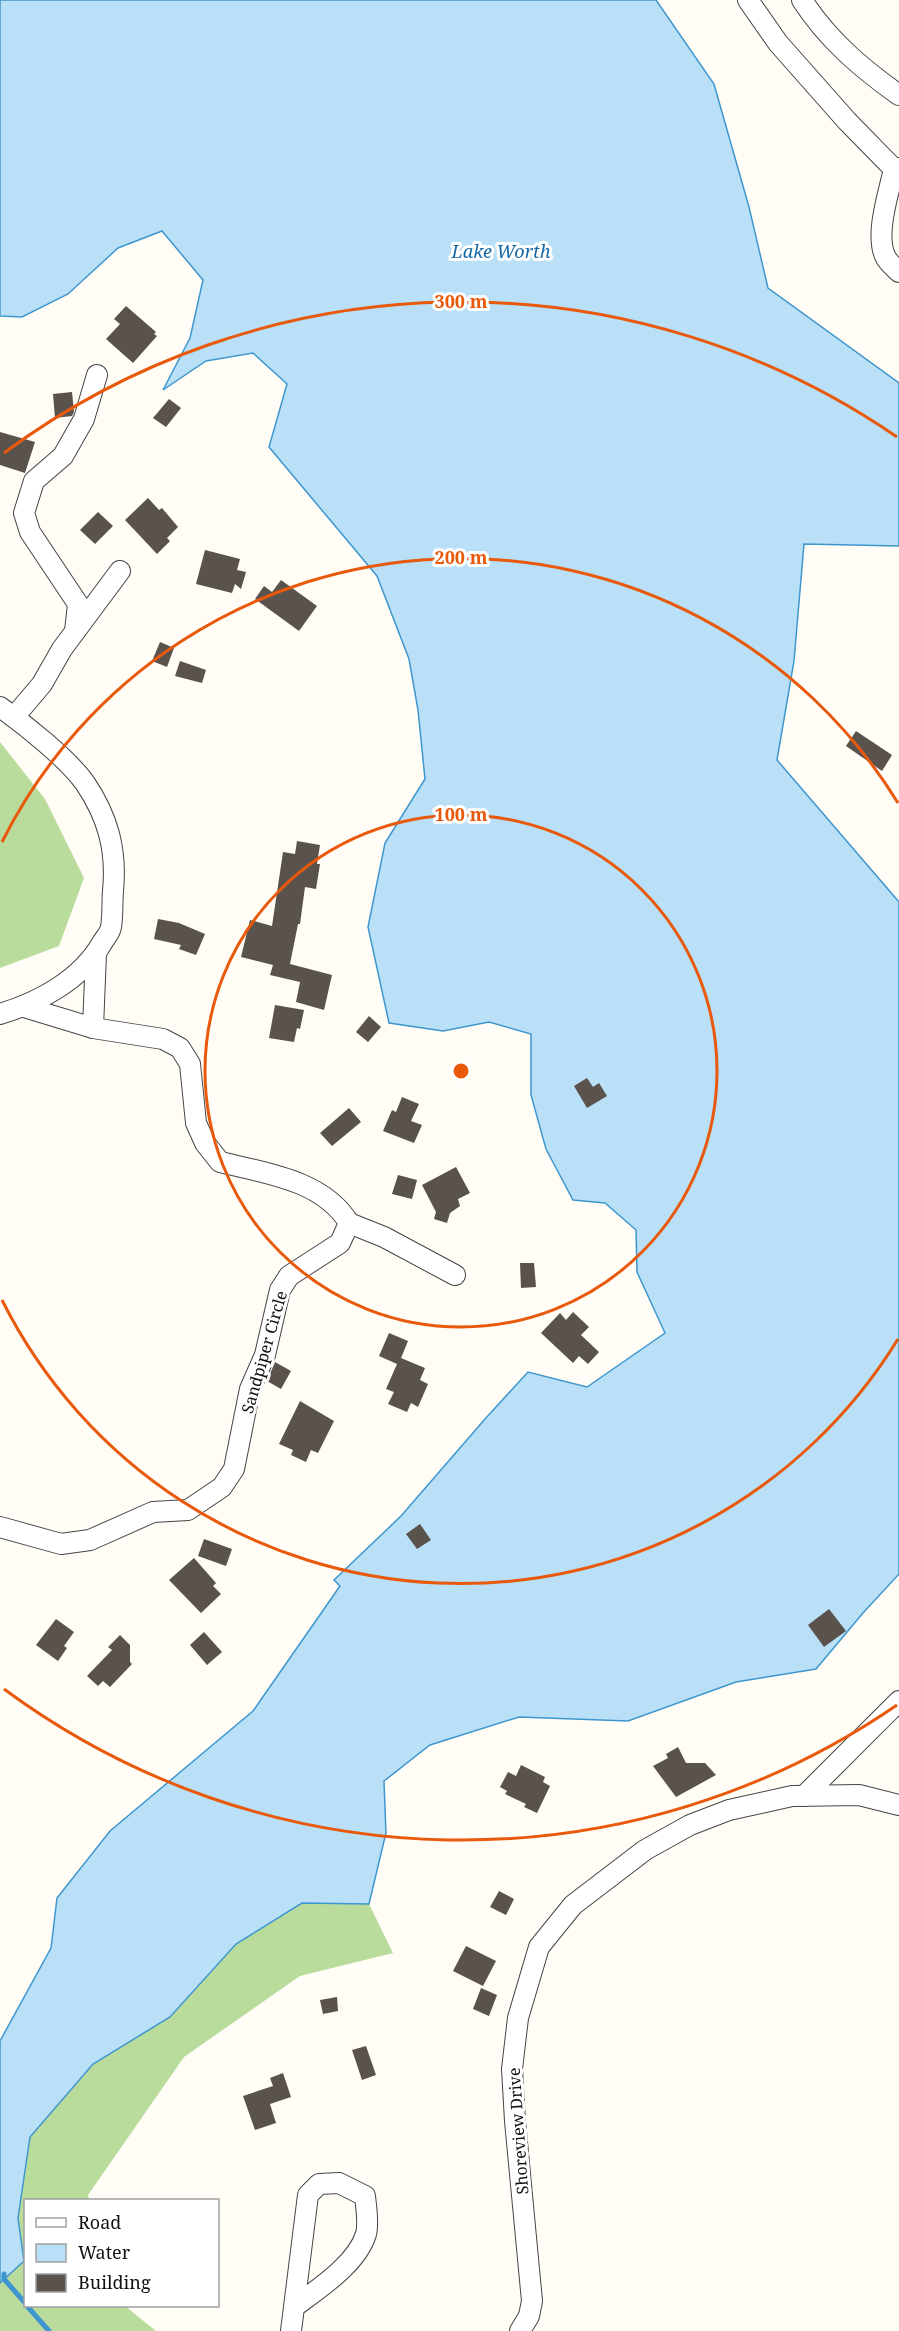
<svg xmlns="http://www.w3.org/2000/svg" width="899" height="2331" viewBox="0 0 899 2331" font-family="'Noto Serif',serif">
	<rect width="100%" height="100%" fill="#fffdf5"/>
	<g fill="#b9dc9c">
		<polygon points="0,742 45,799 84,878 59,946 0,968"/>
		<polygon points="302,1903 369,1904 393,1953 300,1976 184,2057 88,2195 89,2200 26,2200 26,2306 125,2306 156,2331 0,2331 0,2283 24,2261 18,2218 30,2137 93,2064 170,2017 236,1944"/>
	</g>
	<polygon fill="#b9e0f7" stroke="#3f96cf" stroke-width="1.5" points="0,0 656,0 714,84 749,207 768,288 899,383 899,546 804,544 794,661 777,760 899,902 899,1574 863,1613 816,1669 736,1682 628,1721 519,1717 430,1745 384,1781 386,1833 369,1904 302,1903 236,1944 170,2017 93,2064 30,2137 18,2218 24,2261 0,2283 0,2041 51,1948 57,1898 110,1831 253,1711 340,1586 334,1580 401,1516 485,1419 528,1372 587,1387 665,1333 637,1272 636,1230 605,1203 573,1200 546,1149 531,1095 531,1034 489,1022 443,1031 389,1023 368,927 385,843 425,779 418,710 409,659 377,576 269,447 287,384 253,353 206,361 163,390 190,338 203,280 162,231 118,248 68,294 22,317 0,316"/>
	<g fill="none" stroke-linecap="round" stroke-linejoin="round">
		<g stroke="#3f96cf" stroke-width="5">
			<polyline points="4,2274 4,2279 26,2304"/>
			<polyline points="27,2306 49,2331"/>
		</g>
	</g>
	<g fill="#5a524d">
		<polygon points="126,306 156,332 154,334 157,336 133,363 106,339 120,324 114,319"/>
		<polygon points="72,392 74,412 72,416 55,418 53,394"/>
		<polygon points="169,399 181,408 166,427 153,418"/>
		<polygon points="0,432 35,442 25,473 0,465"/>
		<polygon points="148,498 159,510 162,508 178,527 167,538 170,541 157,554 125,520"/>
		<polygon points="98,512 113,526 95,544 80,530"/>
		<polygon points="205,550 240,559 237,570 246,572 241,589 235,584 232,593 196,584"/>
		<polygon points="281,580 317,606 299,631 255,599 264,586 272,592"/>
		<polygon points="160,642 174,648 167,667 152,661"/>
		<polygon points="180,661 206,670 202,683 175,676"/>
		<polygon points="856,731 892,755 882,771 846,746"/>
		<polygon points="297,841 320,845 317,864 320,864 316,889 305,887 300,924 298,924 290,964 332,975 324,1010 296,1002 300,982 270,975 273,965 241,957 250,920 272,926 283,852 295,854"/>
		<polygon points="158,919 179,923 205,934 196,955 179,949 181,945 154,939"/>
		<polygon points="275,1005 304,1010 300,1029 297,1028 294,1042 269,1038"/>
		<polygon points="369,1016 381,1027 368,1042 356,1032"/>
		<polygon points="587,1078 593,1087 599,1083 607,1096 587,1108 574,1086"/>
		<polygon points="402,1097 419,1104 411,1121 422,1125 414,1143 383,1131 392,1110 396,1112"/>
		<polygon points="349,1108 361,1122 332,1146 320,1133"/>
		<polygon points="456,1167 470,1193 458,1199 460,1206 450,1213 447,1223 434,1219 436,1212 422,1185"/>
		<polygon points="398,1175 417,1180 412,1199 392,1194"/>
		<polygon points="520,1263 534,1263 536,1287 521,1288"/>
		<polygon points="573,1312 589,1327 581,1335 599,1352 588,1364 579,1356 573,1363 541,1333 560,1313 566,1320"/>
		<polygon points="389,1333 408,1341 401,1358 425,1368 420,1380 428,1384 418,1407 411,1403 407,1412 388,1404 394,1392 386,1389 397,1364 379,1356"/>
		<polygon points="275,1362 291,1371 281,1389 267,1381"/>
		<polygon points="300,1401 334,1421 318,1453 311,1450 306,1462 291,1455 293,1450 279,1444"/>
		<polygon points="420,1524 431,1540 417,1549 406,1534"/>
		<polygon points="204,1539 232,1549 226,1566 198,1556"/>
		<polygon points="194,1558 216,1583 213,1586 221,1594 201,1613 169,1580"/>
		<polygon points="829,1609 846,1631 824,1647 808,1625"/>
		<polygon points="56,1619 74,1632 64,1646 67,1648 58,1661 36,1645"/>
		<polygon points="204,1632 222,1652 207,1665 190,1645"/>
		<polygon points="120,1635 130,1645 130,1662 132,1664 110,1687 103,1681 98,1686 87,1676 112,1650 108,1647"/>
		<polygon points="678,1747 686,1763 705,1763 716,1775 676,1797 653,1766 668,1758 666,1754"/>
		<polygon points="521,1765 545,1777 543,1782 550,1786 537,1813 524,1807 526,1804 505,1794 507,1791 500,1787 508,1772 516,1776"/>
		<polygon points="499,1891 514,1899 506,1915 490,1907"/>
		<polygon points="466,1946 496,1961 483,1986 453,1971"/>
		<polygon points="481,1988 497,1995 489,2016 473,2009"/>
		<polygon points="337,1997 338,2011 323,2014 320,2000"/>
		<polygon points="366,2046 376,2075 362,2080 352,2050"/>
		<polygon points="283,2073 291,2097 270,2104 276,2123 255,2130 243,2096 273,2086 270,2078"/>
	</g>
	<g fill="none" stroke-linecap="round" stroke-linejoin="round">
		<defs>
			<g id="minor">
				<polyline points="748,0 778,43 847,121 894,169"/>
				<path d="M802,0c26,40 59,68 97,95"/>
				<path d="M899,168l-5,1c-5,23 -20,67 -8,89 3,5 9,10 13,14"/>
				<polyline points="75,631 78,604 30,532 24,513 34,481 63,456 84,419 97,375"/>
				<path d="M0,707c25,18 67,51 85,76 23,34 32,67 28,108 -1,11 0,25 -2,36 -1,6 -6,11 -9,16 -21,37 -63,59 -102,71"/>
				<polyline points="14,717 42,684 62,649 120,571"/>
				<polyline points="93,1028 96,954"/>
				<polyline points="349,1223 384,1237 455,1275"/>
				<path d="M0,1527l61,17 29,-4 63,-28 35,-2 34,-23 12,-18 16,-80 15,-34 15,-65 9,-14 51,-33 9,-20c-26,-43 -84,-50 -129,-61l-15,-19 -9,-20 -6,-59 -10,-16 -17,-9 -70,-11 -69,-21"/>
				<polyline points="804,1796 899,1701"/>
				<path d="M291,2331l17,-136 11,-11 20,-1 26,13c1,11 4,27 1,38 -9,30 -48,55 -72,73"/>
				<polyline points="520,2331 529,2316 532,2301 515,2121 512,2069 518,2018 539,1947 573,1905 645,1850 690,1825 729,1810 792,1796 859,1795 899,1805"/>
			</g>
		</defs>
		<use href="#minor" stroke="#444" stroke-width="22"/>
		<use href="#minor" stroke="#fff" stroke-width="20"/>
	</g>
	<g fill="none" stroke="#e8590c" stroke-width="3">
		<circle cx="461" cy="1071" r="256"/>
		<path d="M898 1339A513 513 0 0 1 2 1300M2 842A513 513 0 0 1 898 803"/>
		<path d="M897 1705A769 769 0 0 1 4 1689M4 453A769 769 0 0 1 897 437"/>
	</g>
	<g text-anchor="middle" stroke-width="6" stroke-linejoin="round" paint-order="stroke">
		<g font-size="16" fill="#111" stroke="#fff">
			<text transform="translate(264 1352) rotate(-74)" y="6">Sandpiper Circle</text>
			<text transform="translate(518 2131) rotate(-94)" y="6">Shoreview Drive</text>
		</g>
		<g font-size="18" font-style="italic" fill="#1768a6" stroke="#fff">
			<text x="501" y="258">Lake Worth</text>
		</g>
	</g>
	<circle cx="461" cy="1071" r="9" fill="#e8590c" stroke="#fff" stroke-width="3"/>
	<g font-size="18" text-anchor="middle" font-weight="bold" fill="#e8590c" stroke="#fff" stroke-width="6" stroke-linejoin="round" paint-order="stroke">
		<text x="461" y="308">300 m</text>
		<text x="461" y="564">200 m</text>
		<text x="461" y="821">100 m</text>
	</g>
	<rect x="24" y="2199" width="195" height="108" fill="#ffffff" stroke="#a0a0a0" stroke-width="1.5"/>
	<rect x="36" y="2218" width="30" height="9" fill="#ffffff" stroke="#a0a0a0" stroke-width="1.5"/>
	<text x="78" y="2229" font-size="18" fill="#111111">Road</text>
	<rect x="36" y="2244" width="30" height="18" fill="#b9e0f7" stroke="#a0a0a0" stroke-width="1.5"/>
	<text x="78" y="2259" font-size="18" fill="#111111">Water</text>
	<rect x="36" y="2274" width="30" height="18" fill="#5a524d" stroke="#a0a0a0" stroke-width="1.5"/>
	<text x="78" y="2289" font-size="18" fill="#111111">Building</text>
</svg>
